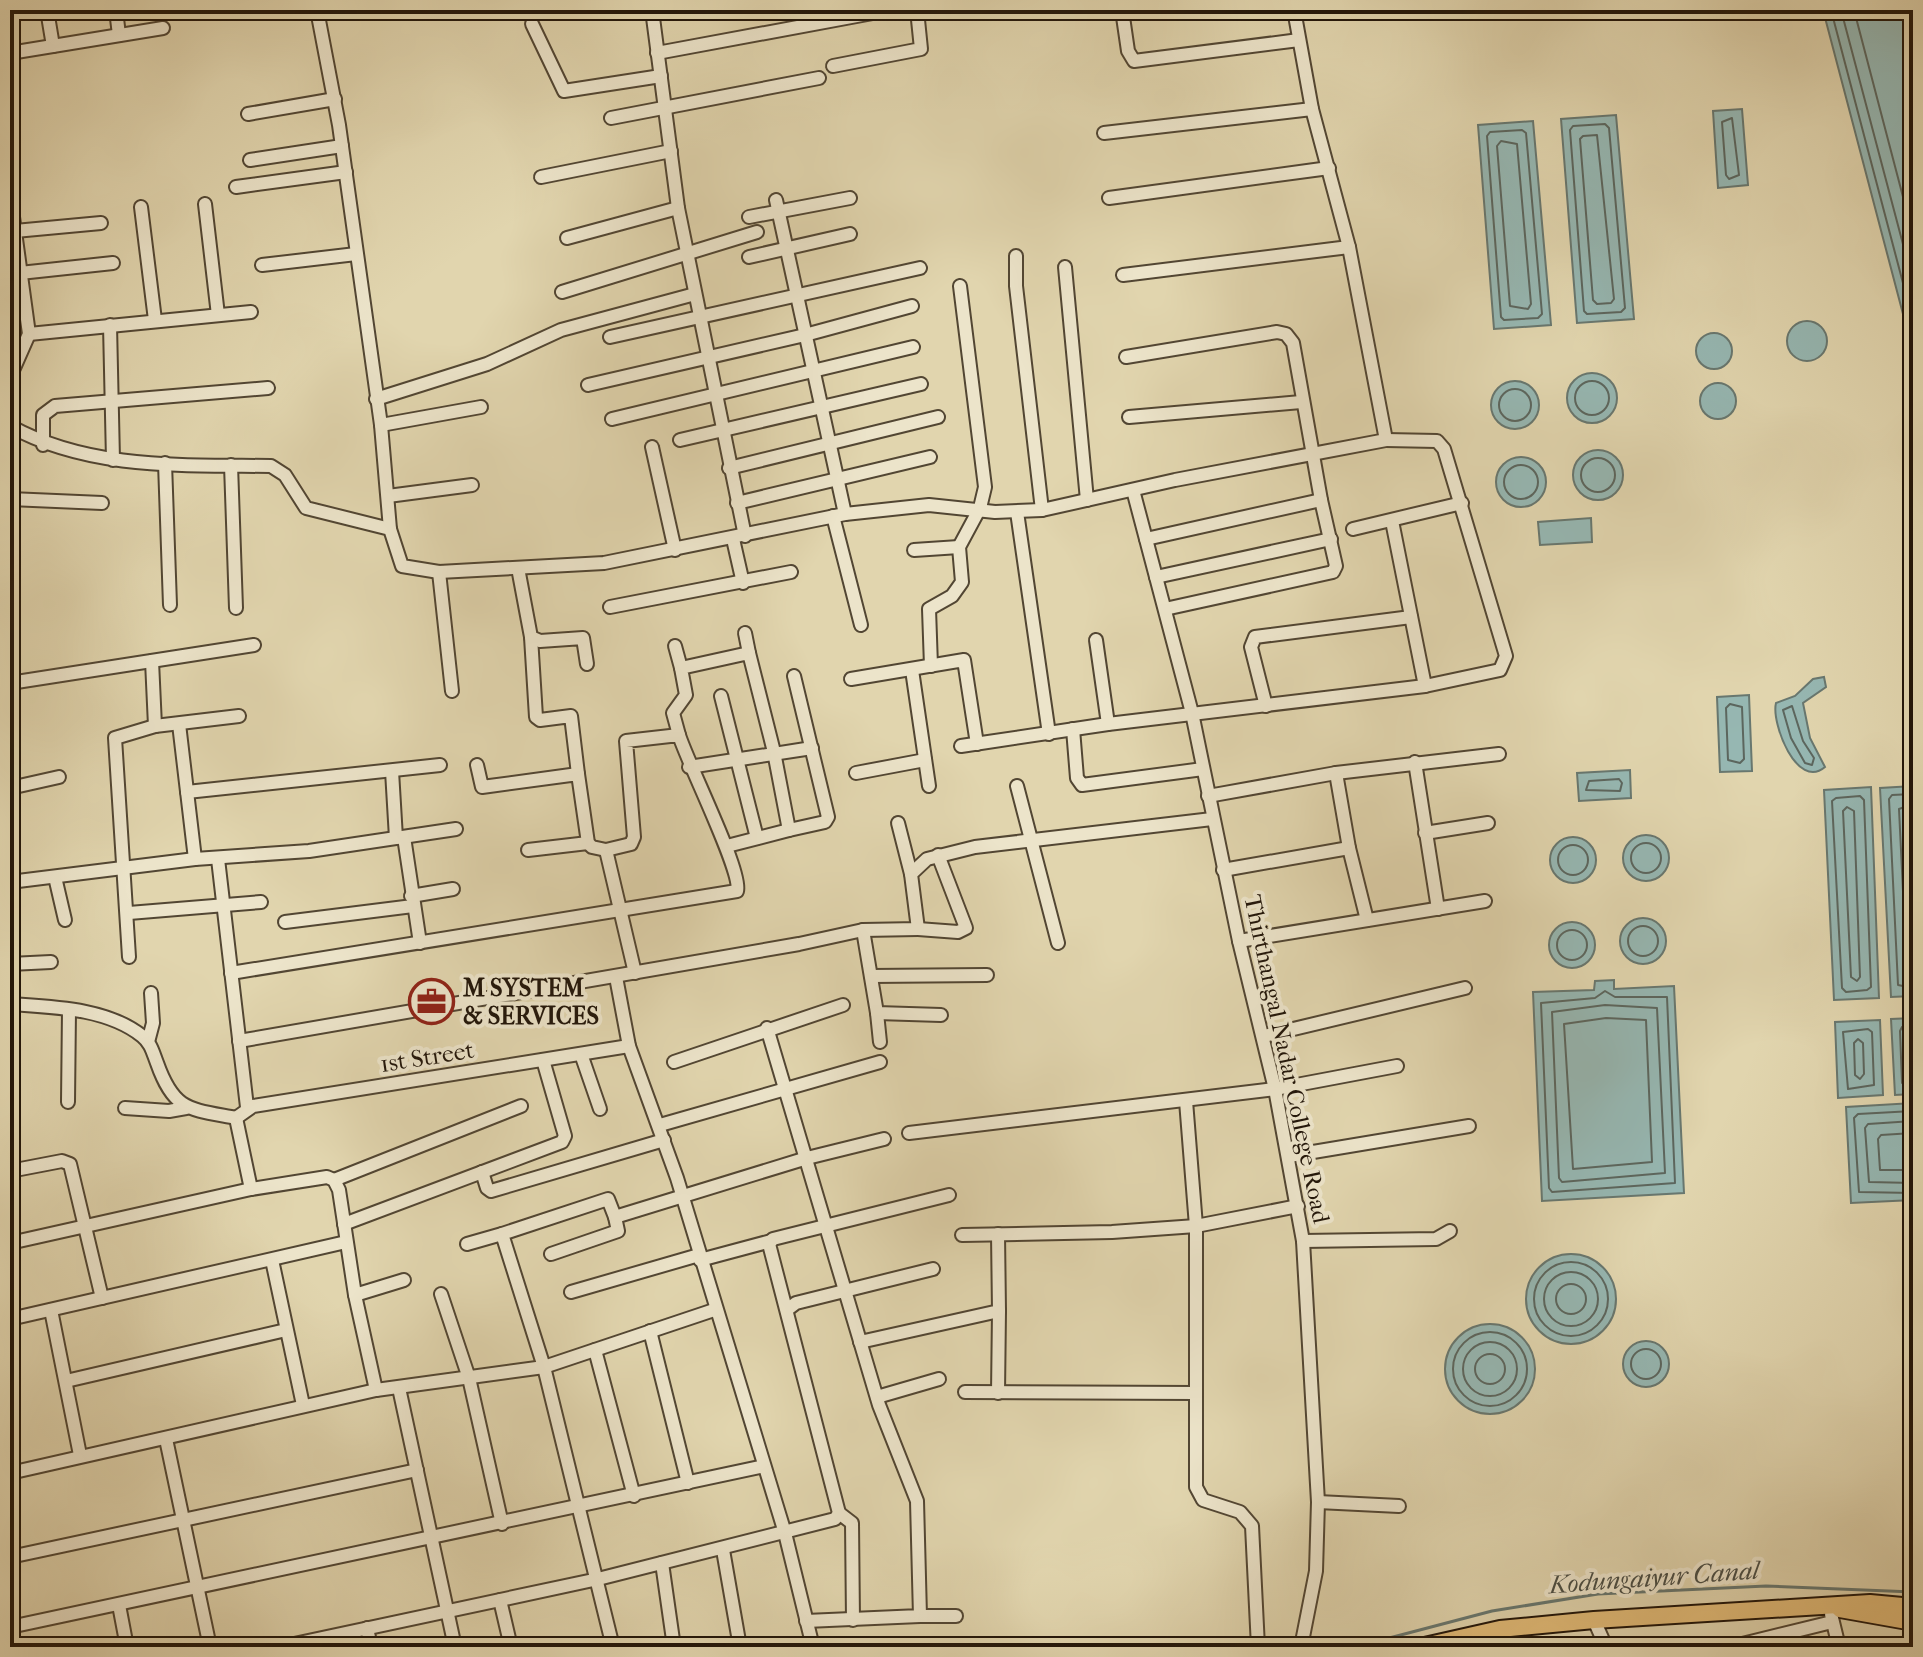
<svg xmlns="http://www.w3.org/2000/svg" width="1923" height="1657" viewBox="0 0 1923 1657" font-family="'IM FELL French Canon',serif">
	<rect width="100%" height="100%" fill="#e1d5ae"/>
	<filter id="stains"><feTurbulence type="fractalNoise" baseFrequency=".0025" numOctaves="4"/><feColorMatrix values="0 0 0 0 .2 0 0 0 0 .09 0 0 0 0 .02 0 0 0 .5 -.17"/></filter>
	<radialGradient id="worn" r=".72"><stop offset=".6" stop-color="#630" stop-opacity="0"/><stop offset="1" stop-color="#630" stop-opacity=".3"/></radialGradient>
	<g fill="#96b7b2" stroke="#68776f" stroke-width="2">
		<polygon points="1823,10 1913,10 1913,352"/>
		<polygon points="1742,109 1748,185 1718,188 1713,111"/>
		<polygon points="1616,115 1634,319 1577,323 1561,119"/>
		<polygon points="1533,121 1551,325 1494,329 1478,125"/>
		<circle cx="1807" cy="341" r="20"/>
		<circle cx="1714" cy="351" r="18"/>
		<circle cx="1592" cy="398" r="25"/>
		<circle cx="1515" cy="405" r="24"/>
		<circle cx="1718" cy="401" r="18"/>
		<circle cx="1598" cy="475" r="25"/>
		<circle cx="1521" cy="482" r="25"/>
		<polygon points="1591,518 1592,542 1540,545 1538,522"/>
		<path d="M1824,677l2,10 -23,16 7,35 15,29c-28,24 -54,-44 -49,-64l19,-7 18,-17z"/>
		<polygon points="1749,695 1752,771 1720,772 1717,697"/>
		<polygon points="1630,770 1631,798 1579,801 1577,773"/>
		<polygon points="1913,786 1913,996 1891,997 1880,788"/>
		<polygon points="1871,787 1879,998 1834,1000 1824,790"/>
		<circle cx="1646" cy="858" r="23"/>
		<circle cx="1573" cy="860" r="23"/>
		<circle cx="1643" cy="941" r="23"/>
		<circle cx="1572" cy="945" r="23"/>
		<polygon points="1614,980 1614,989 1674,986 1684,1193 1542,1201 1533,992 1594,990 1595,981"/>
		<polygon points="1913,1018 1913,1094 1895,1095 1891,1019"/>
		<polygon points="1880,1020 1883,1095 1838,1098 1835,1022"/>
		<polygon points="1913,1103 1913,1200 1851,1203 1846,1107"/>
		<circle cx="1571" cy="1299" r="45"/>
		<circle cx="1490" cy="1369" r="45"/>
		<circle cx="1646" cy="1364" r="23"/>
	</g>
	<g fill="none" stroke-linecap="round" stroke-linejoin="round">
		<g stroke="#5c665e" stroke-width="2">
			<polyline points="1831,10 1913,321"/>
			<polyline points="1841,10 1913,282"/>
			<polyline points="1854,10 1913,235"/>
			<polygon points="1732,118 1739,175 1729,179 1726,175 1722,122"/>
			<polygon points="1605,124 1609,128 1625,308 1621,312 1587,314 1584,311 1570,130 1573,126"/>
			<polygon points="1522,130 1526,133 1542,314 1538,318 1504,320 1501,317 1487,136 1490,132"/>
			<polygon points="1597,135 1614,299 1611,303 1597,304 1593,300 1580,139 1583,136"/>
			<polygon points="1501,141 1517,144 1531,304 1528,309 1510,306 1497,146"/>
			<circle cx="1592" cy="398" r="17"/>
			<circle cx="1515" cy="405" r="16"/>
			<circle cx="1598" cy="475" r="17"/>
			<circle cx="1521" cy="482" r="17"/>
			<polygon points="1730,704 1742,707 1744,759 1740,763 1728,760 1726,708"/>
			<polygon points="1792,706 1803,741 1814,758 1812,765 1805,763 1791,738 1783,710"/>
			<polygon points="1619,779 1622,783 1620,791 1586,790 1589,781"/>
			<polyline points="1913,794 1892,795 1889,799 1898,985 1913,988"/>
			<polygon points="1860,796 1864,800 1871,987 1867,990 1846,992 1842,988 1832,801 1836,798"/>
			<polyline points="1913,804 1899,809 1907,974 1913,978"/>
			<polygon points="1847,807 1854,811 1860,977 1857,981 1851,977 1843,811"/>
			<circle cx="1646" cy="858" r="15"/>
			<circle cx="1573" cy="860" r="15"/>
			<circle cx="1643" cy="941" r="15"/>
			<circle cx="1572" cy="945" r="15"/>
			<polygon points="1605,991 1615,997 1667,997 1675,1183 1552,1192 1549,1188 1541,1003 1595,998"/>
			<polygon points="1605,1005 1657,1008 1665,1173 1562,1182 1559,1178 1552,1012"/>
			<polygon points="1606,1018 1646,1020 1652,1162 1573,1169 1564,1024"/>
			<polyline points="1913,1026 1902,1027 1900,1031 1902,1083 1913,1086"/>
			<polygon points="1868,1029 1872,1032 1874,1085 1848,1089 1843,1032"/>
			<polygon points="1858,1039 1863,1043 1864,1074 1860,1079 1855,1075 1854,1043"/>
			<polyline points="1913,1111 1858,1114 1854,1118 1859,1192 1913,1193"/>
			<polyline points="1913,1121 1868,1124 1865,1128 1869,1182 1913,1183"/>
			<polyline points="1913,1133 1881,1135 1878,1139 1880,1170 1913,1170"/>
			<circle cx="1571" cy="1299" r="37"/>
			<circle cx="1571" cy="1299" r="27"/>
			<circle cx="1571" cy="1299" r="15"/>
			<circle cx="1490" cy="1369" r="37"/>
			<circle cx="1490" cy="1369" r="27"/>
			<circle cx="1646" cy="1364" r="15"/>
			<circle cx="1490" cy="1369" r="15"/>
		</g>
		<polyline stroke="#68776f" stroke-width="3" points="1355,1647 1492,1611 1598,1594 1766,1586 1913,1592"/>
		<defs>
			<g id="minor">
				<polyline points="47,10 53,46"/>
				<polyline points="116,10 119,35"/>
				<polyline points="317,10 339,125 381,425 390,529"/>
				<polyline points="652,10 678,208 745,536"/>
				<polyline points="1122,10 1128,51 1134,61 1299,40"/>
				<polyline points="532,24 564,91 661,76"/>
				<polyline points="10,53 163,28"/>
				<polyline points="657,53 889,10"/>
				<polyline points="833,66 921,49 917,10"/>
				<polyline points="248,114 335,99"/>
				<polyline points="611,118 819,78"/>
				<polyline points="1104,133 1312,109"/>
				<polyline points="250,160 342,146"/>
				<polyline points="541,177 671,151"/>
				<polyline points="236,187 346,172"/>
				<polyline points="10,195 29,334 10,377"/>
				<polyline points="1109,198 1329,168"/>
				<polyline points="776,200 845,514"/>
				<polyline points="205,204 218,315"/>
				<polyline points="141,207 155,320"/>
				<polyline points="749,217 850,198"/>
				<polyline points="15,231 101,223"/>
				<polyline points="567,238 678,208"/>
				<polyline points="1016,256 1016,286 1042,510"/>
				<polyline points="749,257 850,234"/>
				<polyline points="262,265 356,254"/>
				<polyline points="1065,267 1087,500"/>
				<polyline points="20,273 113,263"/>
				<polyline points="1123,275 1349,247"/>
				<polyline points="562,292 757,232"/>
				<polyline points="110,325 113,460"/>
				<polyline points="29,334 251,312"/>
				<polyline points="610,337 920,268"/>
				<polyline points="1126,357 1277,332 1286,334 1293,343 1321,500 1146,539"/>
				<polyline points="588,385 805,335 912,306"/>
				<polyline points="376,399 487,364 561,330 695,294"/>
				<polyline points="1129,417 1301,402"/>
				<polyline points="612,419 913,347"/>
				<polyline points="381,425 481,407"/>
				<path d="M10,426c79,44 173,39 261,40l14,9 21,33 84,21 12,37 37,6 165,-9 241,-49 84,-9 66,7 47,-2 133,-30 211,-40 -37,-193 -37,-138 -18,-99"/>
				<polyline points="680,440 921,384"/>
				<polyline points="43,445 43,415 55,406 268,388"/>
				<polyline points="652,447 675,550"/>
				<polyline points="165,463 170,605"/>
				<polyline points="231,465 236,608"/>
				<polyline points="729,468 938,417"/>
				<polyline points="1133,490 1192,713 1239,941 1275,1089 1303,1241 1318,1502 1316,1571 1301,1647"/>
				<polyline points="388,496 472,485"/>
				<polyline points="10,499 102,503"/>
				<polyline points="737,503 930,457"/>
				<polyline points="1017,512 1049,734"/>
				<polyline points="833,516 861,625"/>
				<polyline points="1392,521 1425,686"/>
				<polyline points="1353,529 1462,503"/>
				<polyline points="733,539 743,583"/>
				<polyline points="914,550 959,547"/>
				<polyline points="518,568 531,637 540,641 583,638 587,664"/>
				<polyline points="439,572 452,691"/>
				<polyline points="1156,577 1331,539"/>
				<polyline points="610,607 791,572"/>
				<polyline points="1165,609 1333,572 1336,566 1321,500"/>
				<polyline points="745,633 749,653"/>
				<polyline points="531,637 536,717 540,720 571,716 578,774"/>
				<polyline points="1096,640 1108,724"/>
				<polyline points="675,646 681,668"/>
				<polyline points="152,661 155,726"/>
				<polyline points="931,666 929,609 952,596 962,582 959,547 980,508 985,487 960,286"/>
				<polyline points="912,670 929,786"/>
				<polyline points="851,679 964,660 977,744"/>
				<polyline points="10,683 254,645"/>
				<polyline points="721,696 757,838"/>
				<polyline points="1266,706 1251,647 1255,637 1411,617"/>
				<polyline points="179,724 195,859"/>
				<polyline points="1073,729 1077,778 1082,785 1203,769"/>
				<polyline points="679,735 673,713 686,695 681,668 749,653 774,752 789,830 727,846"/>
				<polyline points="961,746 1108,724 1425,686 1500,670 1506,656 1444,449 1437,441 1386,440"/>
				<polyline points="1415,762 1438,909"/>
				<polyline points="689,767 812,748"/>
				<polyline points="392,771 396,838"/>
				<polyline points="856,773 925,760"/>
				<polyline points="1336,773 1349,848 1367,920"/>
				<polyline points="1017,786 1058,943"/>
				<polyline points="10,788 59,777"/>
				<polyline points="187,792 440,765"/>
				<polyline points="1208,796 1336,773 1499,754"/>
				<polyline points="898,823 911,874"/>
				<polyline points="789,830 825,822 828,817 794,676"/>
				<polyline points="1425,833 1488,823"/>
				<polyline points="404,837 420,943"/>
				<polyline points="528,850 588,843"/>
				<polyline points="606,850 635,973"/>
				<polyline points="218,859 247,1107"/>
				<polyline points="1223,870 1349,848"/>
				<polyline points="55,877 65,920"/>
				<polyline points="10,882 195,859 309,851 456,829"/>
				<polyline points="411,896 453,889"/>
				<polyline points="129,913 261,902"/>
				<polyline points="285,922 413,906"/>
				<polyline points="918,929 958,932 966,928 938,855"/>
				<polyline points="863,930 877,1013 941,1015"/>
				<polyline points="1239,941 1485,901"/>
				<polyline points="129,957 115,738 155,726 239,716"/>
				<polyline points="10,964 51,962"/>
				<path d="M231,973l506,-82c6,-18 -49,-127 -58,-156l-53,6 8,96 -3,7 -25,6 -14,-3 -4,-4 -10,-69 -96,13 -5,-22"/>
				<polyline points="871,976 987,975"/>
				<polyline points="616,977 629,1046 677,1178 785,1533 813,1647"/>
				<path d="M10,1004c43,3 97,4 132,32 9,7 11,17 15,27 17,48 32,46 79,55"/>
				<polyline points="877,1013 880,1042"/>
				<polyline points="767,1028 879,1405 917,1501 920,1616 806,1621"/>
				<polyline points="1264,1036 1465,988"/>
				<polyline points="239,1041 799,944 863,930 918,929 911,874 927,859 975,847 1212,819"/>
				<polyline points="148,1042 153,1023 151,993"/>
				<polyline points="581,1054 600,1109"/>
				<polyline points="674,1062 843,1005"/>
				<polyline points="1186,1101 1196,1226 1196,1487 1203,1500 1240,1512 1252,1526 1258,1647"/>
				<polyline points="68,1102 69,1010"/>
				<polyline points="125,1108 169,1111 186,1108"/>
				<polyline points="236,1118 253,1106 629,1046"/>
				<polyline points="236,1118 251,1189"/>
				<polyline points="660,1125 880,1062"/>
				<polyline points="909,1133 1275,1089 1397,1066"/>
				<polyline points="1289,1156 1469,1126"/>
				<polyline points="10,1171 62,1161 70,1164 102,1298"/>
				<polyline points="482,1172 487,1188 491,1191 664,1140"/>
				<polyline points="334,1180 521,1106"/>
				<polyline points="344,1224 562,1142 565,1136 543,1060"/>
				<polyline points="962,1235 1112,1232 1196,1226 1298,1206"/>
				<polyline points="1303,1241 1436,1239 1450,1231"/>
				<polyline points="10,1243 251,1189 327,1177 334,1180 339,1190 355,1295 376,1390"/>
				<polyline points="467,1244 502,1234"/>
				<polyline points="551,1254 618,1231 615,1217 807,1158 884,1139"/>
				<polyline points="272,1260 303,1405"/>
				<polyline points="700,1260 771,1241"/>
				<polyline points="571,1292 699,1255"/>
				<polyline points="441,1294 469,1378 502,1524"/>
				<polyline points="355,1295 404,1280"/>
				<polyline points="788,1309 796,1303 933,1269"/>
				<polyline points="51,1310 80,1455"/>
				<polyline points="10,1319 346,1242"/>
				<polyline points="650,1331 688,1483"/>
				<polyline points="860,1342 999,1311 998,1234"/>
				<polyline points="595,1350 634,1496"/>
				<polyline points="66,1381 286,1330"/>
				<polyline points="399,1388 455,1647"/>
				<polyline points="965,1392 1196,1393"/>
				<polyline points="998,1393 999,1311"/>
				<polyline points="877,1397 939,1379"/>
				<polyline points="166,1439 210,1647"/>
				<polyline points="10,1473 376,1390 544,1367 714,1310"/>
				<polyline points="1318,1502 1399,1506"/>
				<polyline points="839,1513 852,1523 853,1620"/>
				<polyline points="723,1550 740,1647"/>
				<polyline points="10,1557 417,1470"/>
				<polyline points="662,1563 674,1647"/>
				<polyline points="500,1600 511,1647"/>
				<polyline points="119,1605 127,1647"/>
				<polyline points="1831,1614 1839,1647"/>
				<polyline points="920,1616 956,1616"/>
				<polyline points="1594,1620 1606,1647"/>
				<polyline points="10,1627 764,1466"/>
				<polyline points="367,1628 371,1647"/>
				<polyline points="280,1647 598,1579 835,1519 839,1513 769,1244 773,1239 949,1195"/>
				<polyline points="613,1647 544,1367 502,1234 608,1199 615,1217"/>
				<polyline points="1730,1647 1832,1622"/>
			</g>
			<g id="major">
				<polyline points="1840,1609 1913,1622"/>
				<polyline points="1420,1647 1500,1629 1594,1620 1870,1603 1913,1607"/>
			</g>
		</defs>
		<use href="#minor" stroke="#524633" stroke-width="16"/>
		<use href="#major" stroke="#22160a" stroke-width="20"/>
		<use href="#minor" stroke="#ece4ca" stroke-width="12"/>
		<use href="#major" stroke="#e0ba77" stroke-width="16"/>
	</g>
	<defs>
		<symbol id="office-ring" viewBox="-11 -11 22 22"><circle r="9.5" fill="#ece4ca" stroke="#8f2418" stroke-width="1.5"/><path d="M-6-3h4V-5.5h4V-3h4V5H-6ZM-1-4.5V-3h2v-1.5ZM-6 0V1H6V0Z" fill="#8f2418"/></symbol>
	</defs>
	<g fill-rule="evenodd">
		<use href="#office-ring" x="406" y="976" width="51" height="51"/>
	</g>
	<g text-anchor="middle" stroke-width="8" stroke-linejoin="round" paint-order="stroke">
		<g font-size="24" font-weight="bold" fill="#22160a" stroke="#ece4ca" text-anchor="start">
			<text x="463" y="996">M SYSTEM<tspan x="463" dy="28">&amp; SERVICES</tspan></text>
		</g>
		<g font-size="24" fill="#22160a" stroke="#ece4ca">
			<text transform="translate(427 1057) rotate(-9)" y="8">1st Street</text>
			<text transform="translate(1287 1059) rotate(78)" y="8">Thirthangal Nadar College Road</text>
		</g>
		<g font-size="26" font-style="italic" fill="#4b4e45" stroke="#ece4ca">
			<text transform="translate(1654 1577) rotate(-4)" y="9">Kodungaiyur Canal</text>
		</g>
	</g>
	<rect width="1923" height="1657" fill="none" stroke="#e1d5ae" stroke-width="40"/>
	<rect x="12" y="12" width="1899" height="1633" fill="none" stroke="#22160a" stroke-width="4"/>
	<rect x="20" y="20" width="1883" height="1617" fill="none" stroke="#22160a" stroke-width="2"/>
	<rect width="100%" height="100%" filter="url(#stains)"/>
	<rect width="100%" height="100%" fill="url(#worn)"/>
</svg>
